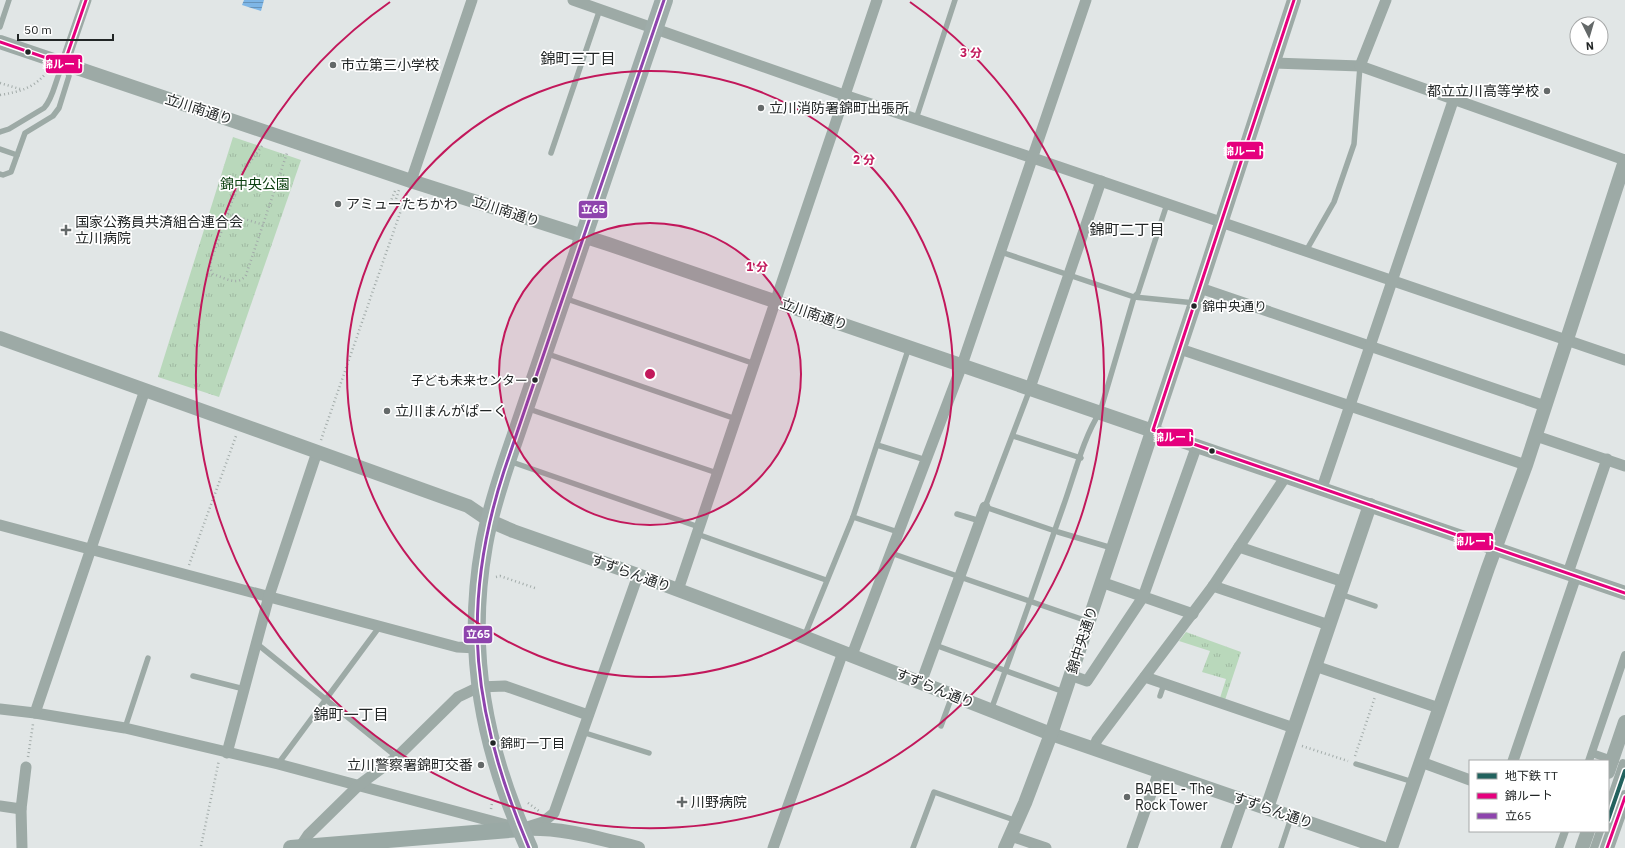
<svg xmlns="http://www.w3.org/2000/svg" width="1625" height="848" viewBox="0 0 1625 848" font-family="'IBM Plex Sans','Noto Sans JP',sans-serif">
	<defs>
		<pattern id="park-tufts" width="24" height="20" patternUnits="userSpaceOnUse"><rect width="24" height="20" fill="#b9d8bb"/><path d="M3 7l-1-3M5 7V3M7 7l1-3M15 17l-1-3M17 17v-4M19 17l1-3" fill="none" stroke="#9fb9a1"/></pattern>
		<pattern id="water-rules" width="6" height="5" patternUnits="userSpaceOnUse"><rect width="6" height="5" fill="#7eb6e6"/><path d="M0 2.5h6" fill="none" stroke="#6794ba"/></pattern>
	</defs>
	<rect width="100%" height="100%" fill="#e1e6e6"/>
	<g fill="url(#park-tufts)">
		<polygon points="233,137 301,160 219,397 158,377"/>
		<polygon points="1186,632 1241,652 1225,700 1220,698 1226,679 1202,672 1210,651 1179,641"/>
	</g>
	<polygon fill="url(#water-rules)" points="244,0 264,0 261,11 242,5"/>
	<g fill="none" stroke-linecap="round" stroke-linejoin="round">
		<g stroke="#a2aba9" stroke-width="2.5" stroke-dasharray="1 3" stroke-linecap="butt">
			<polyline points="0,83 20,89"/>
			<path d="M0,95c19,-3 34,-7 46,-22"/>
			<path d="M262,146l-20,27 -31,88 -1,7 3,6c12,4 25,13 33,1l41,-122"/>
			<polyline points="395,191 390,203 394,205 399,190"/>
			<polyline points="228,214 264,225"/>
			<polyline points="321,440 407,193"/>
			<polyline points="189,565 236,436"/>
			<polyline points="496,577 500,576 535,588"/>
			<polyline points="1302,746 1348,761"/>
			<polyline points="1355,756 1375,697"/>
			<polyline points="28,757 33,724"/>
			<polyline points="528,803 539,811"/>
			<polyline points="491,809 492,803"/>
			<polyline points="201,846 219,760"/>
		</g>
		<g stroke="#9daaa6" stroke-width="5.5">
			<polyline points="0,27 9,0"/>
			<polyline points="916,119 955,0"/>
			<path d="M0,132l9,-3 35,-21c11,-12 11,-31 20,-44l5,12 -10,32 -6,8 -28,17 -14,39 -8,3 -3,-1"/>
			<polyline points="0,149 17,155"/>
			<polyline points="551,153 600,9"/>
			<polyline points="1306,251 1334,202 1354,144 1360,66"/>
			<polyline points="1001,252 1134,297 1195,303"/>
			<polyline points="564,298 755,364"/>
			<polyline points="545,353 736,419"/>
			<polyline points="1030,389 985,507 1058,532 1112,548"/>
			<polyline points="526,408 717,473"/>
			<polyline points="1013,436 1081,458"/>
			<polyline points="877,445 926,460"/>
			<polyline points="509,461 699,527"/>
			<polyline points="957,514 980,521"/>
			<polyline points="853,517 898,532"/>
			<polyline points="697,534 826,580"/>
			<polyline points="891,553 1087,621"/>
			<polyline points="1340,594 1375,606"/>
			<polyline points="804,637 853,517 909,347"/>
			<polyline points="256,643 397,757"/>
			<polyline points="935,645 1064,692"/>
			<polyline points="193,676 244,689"/>
			<polyline points="1160,696 1164,684"/>
			<path d="M991,710c25,-67 48,-135 72,-203 11,-30 20,-69 37,-95l34,-115 4,-4 29,-89"/>
			<polyline points="941,726 952,696"/>
			<polyline points="125,728 148,658"/>
			<polyline points="582,732 649,753"/>
			<polyline points="278,764 380,626"/>
			<polyline points="1356,764 1413,782"/>
			<polyline points="913,848 934,792 1017,821"/>
			<polyline points="1281,848 1291,818"/>
		</g>
		<g stroke="#9daaa6" stroke-width="8">
			<polyline points="1592,753 1615,761"/>
			<polyline points="1589,761 1625,655"/>
			<polyline points="1608,807 1623,763"/>
			<polyline points="1559,848 1565,831"/>
			<polyline points="1594,848 1600,831"/>
		</g>
		<g stroke="#9daaa6" stroke-width="11">
			<polyline points="573,0 844,95 1033,158 1625,360"/>
			<polyline points="1274,63 1360,66 1625,160"/>
			<polyline points="64,64 86,0"/>
			<polyline points="1360,66 1386,0"/>
			<polyline points="411,181 472,0"/>
			<polyline points="1200,288 1545,406"/>
			<polyline points="1180,349 1526,465"/>
			<polyline points="1030,388 1101,181"/>
			<polyline points="1536,436 1625,466"/>
			<polyline points="1322,488 1453,101"/>
			<polyline points="0,525 457,647 477,648"/>
			<polyline points="1239,547 1344,582"/>
			<polyline points="1568,573 1607,459"/>
			<polyline points="1101,582 1193,614"/>
			<polyline points="1213,586 1329,625"/>
			<polyline points="678,590 877,0"/>
			<polyline points="852,655 962,365 1086,0"/>
			<polyline points="1315,666 1439,708"/>
			<polyline points="1070,675 1087,681 1143,597 1197,445"/>
			<polyline points="1145,677 1294,728"/>
			<polyline points="921,683 985,507"/>
			<polyline points="0,709 35,713 125,728 278,764 521,829 543,822 554,813 638,575"/>
			<polyline points="35,713 145,390"/>
			<polyline points="1093,749 1097,740 1213,586 1286,476"/>
			<polyline points="227,753 269,596 317,452"/>
			<polyline points="1513,761 1576,576"/>
			<polyline points="1421,762 1470,780"/>
			<polyline points="0,806 21,809"/>
			<polyline points="1011,836 1046,848"/>
			<polyline points="300,847 308,835 359,785 397,757 458,697 479,687 505,686 588,715"/>
			<polyline points="22,848 21,809 26,767"/>
			<polyline points="773,848 843,652"/>
			<polyline points="1132,848 1159,771"/>
			<polyline points="1226,848 1243,800"/>
		</g>
		<g stroke="#9daaa6" stroke-width="14">
			<polyline points="0,42 411,181 608,244 1625,593"/>
			<polyline points="0,338 468,506 490,521 513,531 638,575 804,637 1051,734 1382,848"/>
			<polyline points="1608,772 1625,722"/>
			<polyline points="1267,808 1370,505"/>
			<path d="M521,829c43,-2 76,9 117,19"/>
			<polyline points="1005,848 1025,803 1051,734 1195,303 1294,0"/>
			<polyline points="1391,848 1488,568 1526,465 1625,161"/>
			<polyline points="1582,848 1588,831"/>
			<polyline points="1607,848 1625,797"/>
		</g>
		<polyline stroke="#9aa9a5" stroke-width="16" points="291,848 521,829"/>
		<path stroke="#9eaca9" stroke-width="18" d="M529,848c-45,-99 -64,-195 -45,-303 5,-29 14,-57 23,-84l157,-461"/>
		<defs>
			<g id="bus-1">
				<polyline points="1294,0 1153,430 1625,593"/>
				<polyline points="0,42 64,64 86,0"/>
				<polyline points="1607,848 1625,797"/>
			</g>
			<path id="bus-2" d="M529,848c-56,-132 -70,-239 -25,-377l160,-471"/>
		</defs>
		<use href="#bus-1" stroke="#fff" stroke-width="6"/>
		<use href="#bus-2" stroke="#fff" stroke-width="6"/>
		<use href="#bus-1" stroke="#e5007d" stroke-width="3"/>
		<use href="#bus-2" stroke="#8e44ad" stroke-width="3"/>
		<defs>
			<polyline id="metro-1" points="1608,820 1625,771"/>
		</defs>
		<use href="#metro-1" stroke="#fff" stroke-width="7"/>
		<use href="#metro-1" stroke="#22625e" stroke-width="4"/>
	</g>
	<circle cx="650" cy="374" r="151" fill="#c2185b" fill-opacity=".12"/>
	<g fill="none" stroke="#c2185b" stroke-width="2">
		<circle cx="650" cy="374" r="151"/>
		<circle cx="650" cy="374" r="303"/>
		<path d="M910 2A454 454 0 1 1 390 2"/>
	</g>
	<g fill="#212525" stroke="#fff" stroke-width="1.5">
		<circle cx="28" cy="52" r="3.5"/>
		<circle cx="1194" cy="306" r="3.5"/>
		<circle cx="535" cy="380" r="3.5"/>
		<circle cx="1212" cy="451" r="3.5"/>
		<circle cx="493" cy="743" r="3.5"/>
	</g>
	<g fill="#646969" stroke="#fff" stroke-width="1.5">
		<circle cx="333" cy="65" r="4"/>
		<circle cx="1547" cy="91" r="4"/>
		<circle cx="761" cy="108" r="4"/>
		<circle cx="338" cy="204" r="4"/>
		<path d="M64 224h4v4h4v4h-4v4h-4v-4h-4v-4h4z"/>
		<circle cx="387" cy="411" r="4"/>
		<circle cx="481" cy="765" r="4"/>
		<circle cx="1127" cy="797" r="4"/>
		<path d="M680 796h4v4h4v4h-4v4h-4v-4h-4v-4h4z"/>
	</g>
	<g text-anchor="middle" stroke-width="3.5" stroke-linejoin="round" paint-order="stroke">
		<g font-size="13" fill="#212525" stroke="#fff" text-anchor="start">
			<text x="1202" y="311">錦中央通り</text>
			<text x="528" y="385" text-anchor="end">子ども未来センター</text>
			<text x="500" y="748">錦町一丁目</text>
		</g>
		<g font-size="14" fill="#212525" stroke="#fff" text-anchor="start">
			<text x="341" y="70">市立第三小学校</text>
			<text x="1539" y="96" text-anchor="end">都立立川高等学校</text>
			<text x="769" y="113">立川消防署錦町出張所</text>
			<text x="346" y="209">アミューたちかわ</text>
			<text x="75" y="227">国家公務員共済組合連合会<tspan x="75" dy="16">立川病院</tspan></text>
			<text x="395" y="416">立川まんがぱーく</text>
			<text x="473" y="770" text-anchor="end">立川警察署錦町交番</text>
			<text x="1135" y="794">BABEL - The<tspan x="1135" dy="16">Rock Tower</tspan></text>
			<text x="691" y="807">川野病院</text>
		</g>
		<g font-size="14" fill="#212525" stroke="#fff">
			<text transform="translate(199 109) rotate(18)" y="5">立川南通り</text>
			<text transform="translate(506 211) rotate(18)" y="5">立川南通り</text>
			<text transform="translate(814 314) rotate(19)" y="5">立川南通り</text>
			<text transform="translate(631 573) rotate(20)" y="5">すずらん通り</text>
			<text transform="translate(1082 640) rotate(-72)" y="5">錦中央通り</text>
			<text transform="translate(935 688) rotate(22)" y="5">すずらん通り</text>
			<text transform="translate(1273 810) rotate(19)" y="5">すずらん通り</text>
		</g>
		<g font-size="14" fill="#0c4010" stroke="#fff">
			<text x="255" y="189">錦中央公園</text>
		</g>
		<g font-size="15" fill="#212525" stroke="#fff">
			<text x="578" y="64">錦町三丁目</text>
			<text x="1127" y="235">錦町二丁目</text>
			<text x="351" y="720">錦町一丁目</text>
		</g>
	</g>
	<circle cx="650" cy="374" r="6" fill="#c2185b" stroke="#fff" stroke-width="2"/>
	<g font-size="12" text-anchor="middle" font-weight="bold" fill="#c2185b" stroke="#fff" stroke-width="3.5" stroke-linejoin="round" paint-order="stroke">
		<text x="971" y="57">3 分</text>
		<text x="864" y="164">2 分</text>
		<text x="757" y="271">1 分</text>
	</g>
	<g stroke="#fff" stroke-width="1.5">
		<rect x="45" y="54" width="38" height="20" rx="4" fill="#e5007d"/>
		<rect x="1226" y="141" width="38" height="19" rx="4" fill="#e5007d"/>
		<rect x="578" y="200" width="30" height="19" rx="4" fill="#8e44ad"/>
		<rect x="1156" y="428" width="38" height="19" rx="4" fill="#e5007d"/>
		<rect x="1456" y="532" width="38" height="19" rx="4" fill="#e5007d"/>
		<rect x="463" y="625" width="30" height="19" rx="4" fill="#8e44ad"/>
	</g>
	<g font-size="11" text-anchor="middle" font-weight="bold" fill="#fff">
		<text x="64" y="68">錦ルート</text>
		<text x="1245" y="155">錦ルート</text>
		<text x="593" y="213">立65</text>
		<text x="1175" y="441">錦ルート</text>
		<text x="1475" y="545">錦ルート</text>
		<text x="478" y="638">立65</text>
	</g>
	<rect x="1469" y="760" width="140" height="72" fill="#ffffff" stroke="#a6a8a8"/>
	<rect x="1477" y="773" width="20" height="6" fill="#22625e" stroke="#a6a8a8"/>
	<text x="1505" y="780" font-size="12" fill="#212525">地下鉄 TT</text>
	<rect x="1477" y="793" width="20" height="6" fill="#e5007d" stroke="#a6a8a8"/>
	<text x="1505" y="800" font-size="12" fill="#212525">錦ルート</text>
	<rect x="1477" y="813" width="20" height="6" fill="#8e44ad" stroke="#a6a8a8"/>
	<text x="1505" y="820" font-size="12" fill="#212525">立65</text>
	<g transform="translate(1589 36) rotate(175)"><circle r="19" fill="#ffffff" stroke="#a6a8a8"/>
	<path d="M0-3L7 15L0 10L-7 15Z" fill="#646969"/>
	<text y="-6" font-size="11" font-weight="bold" text-anchor="middle" fill="#212525">N</text>
	</g>
	<path d="M18 34v6h95v-6" fill="none" stroke="#212525" stroke-width="2"/>
	<text x="24" y="34" font-size="12" fill="#212525" stroke="#ffffff" stroke-width="3" paint-order="stroke">50 m</text>
</svg>
